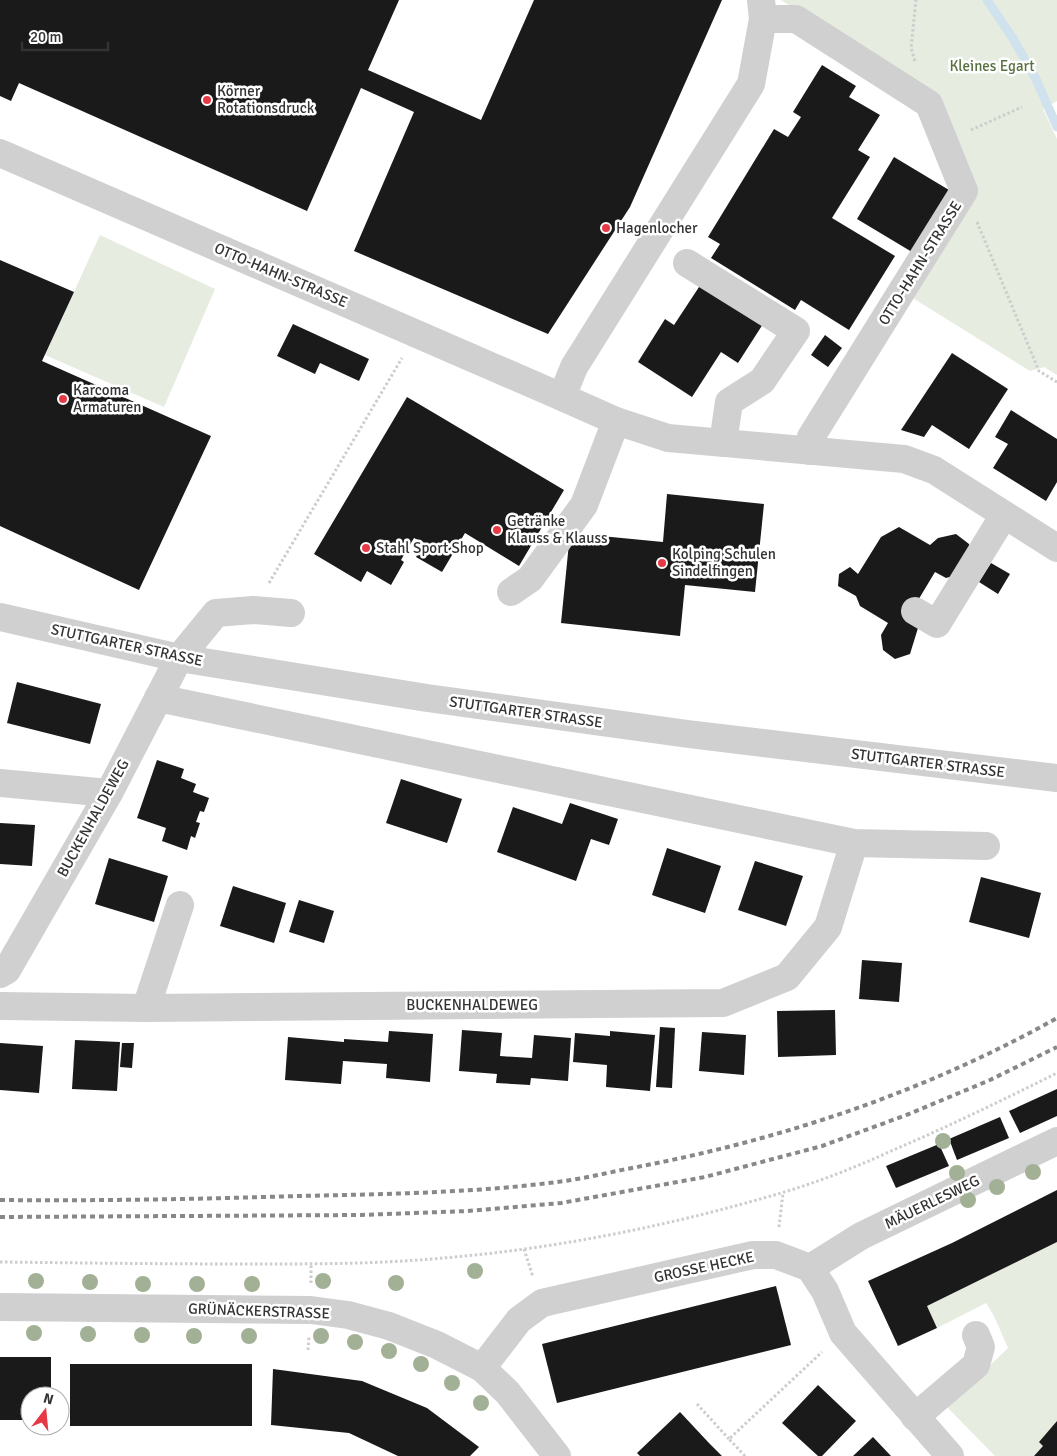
<svg xmlns="http://www.w3.org/2000/svg" width="1057" height="1456" viewBox="0 0 1057 1456" font-family="Signika,sans-serif">
	<rect width="100%" height="100%" fill="#fff"/>
	<g fill="#e6ecdf">
		<polygon points="781,0 1057,0 1057,101 1043,109 1057,139 1057,375 1044,367 1030,371 908,295 973,190 935,98"/>
		<polygon points="100,235 215,289 164,407 45,355"/>
		<polygon points="1057,1242 1057,1421 1043,1446 1034,1456 995,1456 947,1407 1008,1348 994,1316 986,1303 937,1328 927,1306"/>
	</g>
	<g fill="none" stroke-linecap="round" stroke-linejoin="round">
		<polyline stroke="#cfe2ee" stroke-width="9" points="987,0 1012,37 1035,77 1057,127"/>
	</g>
	<g fill="#1a1a1a">
		<polygon points="0,0 399,0 368,70 481,120 534,0 722,0 630,207 548,334 354,251 414,112 361,88 307,211 19,83 11,101 0,96"/>
		<polygon points="822,65 856,86 849,97 880,115 858,150 870,157 832,218 895,256 849,330 801,300 795,310 711,258 720,244 708,237 774,129 788,137 801,117 793,112"/>
		<polygon points="894,157 954,193 917,255 857,219"/>
		<polygon points="0,260 74,292 42,361 211,436 139,590 0,526"/>
		<polygon points="701,284 763,324 738,363 721,352 692,397 638,362 665,319 674,325"/>
		<polygon points="293,324 369,359 359,381 320,363 315,374 277,356"/>
		<polygon points="825,335 842,348 828,367 811,355"/>
		<polygon points="952,353 1008,389 969,449 932,425 924,437 901,430"/>
		<polygon points="407,397 564,490 519,566 465,533 442,572 416,557 424,543 414,538 401,560 404,562 391,585 367,571 361,582 314,554"/>
		<polygon points="1011,410 1057,439 1057,482 1046,501 993,468 1008,444 995,437"/>
		<polygon points="667,494 764,504 755,592 685,585 680,636 561,623 570,533 663,542"/>
		<polygon points="899,527 930,545 938,538 956,534 969,544 972,564 964,573 946,578 935,572 908,617 918,628 910,654 895,659 883,650 881,635 888,623 860,606 856,596 838,586 839,574 850,567 858,574 881,537"/>
		<polygon points="991,563 1010,574 998,594 979,582"/>
		<polygon points="17,682 101,704 90,744 7,723"/>
		<polygon points="157,760 184,769 181,778 196,784 193,792 209,798 204,812 200,811 196,822 200,823 195,838 191,836 187,850 162,841 166,828 137,818"/>
		<polygon points="401,779 462,799 447,843 386,823"/>
		<polygon points="570,803 618,819 609,845 591,839 576,881 497,852 513,807 562,824"/>
		<polygon points="0,823 35,825 32,866 0,864"/>
		<polygon points="667,848 721,866 705,913 652,895"/>
		<polygon points="109,858 168,876 154,922 95,904"/>
		<polygon points="755,861 803,876 786,926 738,910"/>
		<polygon points="981,877 1041,893 1029,938 969,922"/>
		<polygon points="233,886 286,903 274,943 220,926"/>
		<polygon points="299,900 334,911 324,943 289,932"/>
		<polygon points="862,960 902,963 899,1002 859,999"/>
		<polygon points="835,1010 836,1055 778,1057 777,1011"/>
		<polygon points="660,1027 675,1028 672,1088 656,1087"/>
		<polygon points="462,1030 502,1033 500,1056 532,1058 534,1035 571,1038 568,1081 531,1078 530,1085 496,1083 497,1074 459,1071"/>
		<polygon points="389,1031 433,1034 430,1082 386,1078 387,1064 343,1061 341,1084 285,1080 288,1037 344,1042 344,1039 388,1042"/>
		<polygon points="610,1031 655,1035 650,1091 606,1087 607,1065 573,1062 575,1033 610,1036"/>
		<polygon points="702,1032 746,1035 744,1075 699,1071"/>
		<polygon points="75,1040 120,1042 117,1091 72,1089"/>
		<polygon points="0,1043 43,1046 39,1093 0,1090"/>
		<polygon points="122,1043 134,1043 132,1068 120,1067"/>
		<polygon points="1057,1089 1057,1116 1020,1133 1009,1111"/>
		<polygon points="1000,1117 1009,1138 957,1160 949,1139"/>
		<polygon points="939,1144 949,1166 896,1188 886,1166"/>
		<polygon points="1057,1190 1057,1242 927,1306 937,1328 898,1346 868,1281 952,1243"/>
		<polygon points="776,1286 791,1345 557,1403 542,1344"/>
		<polygon points="0,1357 51,1357 51,1396 30,1396 30,1420 0,1420"/>
		<rect x="70" y="1364" width="182" height="62"/>
		<polygon points="273,1369 362,1381 427,1408 479,1447 470,1456 398,1456 349,1433 271,1425"/>
		<polygon points="818,1385 856,1421 822,1456 818,1456 782,1423"/>
		<polygon points="680,1412 708,1442 722,1456 640,1456 637,1453"/>
		<polygon points="1057,1421 1057,1456 1034,1456 1043,1446 1039,1442"/>
		<polygon points="873,1437 891,1456 853,1456"/>
	</g>
	<g fill="none" stroke-linecap="round" stroke-linejoin="round">
		<g stroke="#cdcdcd" stroke-width="3" stroke-dasharray="2.5 2.5" stroke-linecap="butt">
			<polyline points="915,61 911,48 916,0"/>
			<polyline points="971,130 1022,107"/>
			<polyline points="977,222 1039,371 1057,382"/>
			<polyline points="269,583 402,358"/>
			<polyline points="779,1227 783,1193"/>
			<polyline points="524,1249 533,1277"/>
			<path d="M0,1262c84,1 168,2 252,2 63,0 128,0 191,-6 112,-9 230,-33 338,-65 37,-11 73,-25 108,-41 56,-24 112,-51 168,-79"/>
			<polyline points="311,1283 311,1264"/>
			<polyline points="308,1350 309,1337"/>
			<polyline points="697,1404 729,1439"/>
			<polyline points="745,1456 729,1439 822,1352"/>
		</g>
		<g stroke="#d0d0d0" stroke-width="28">
			<polyline points="763,19 796,19 929,104 964,191 811,437 810,451"/>
			<polyline points="0,153 562,397 574,367 751,84 763,19 761,0"/>
			<polyline points="687,263 796,331 762,381 729,402 723,443"/>
			<polyline points="562,397 616,421 668,438 904,459 934,470 1057,548"/>
			<polyline points="511,592 530,579 584,505 616,421"/>
			<polyline points="915,611 937,624 1004,515"/>
			<polyline points="0,617 179,658 427,698 688,734 1057,778"/>
			<polyline points="158,698 854,843 986,846"/>
			<polyline points="0,783 109,793"/>
			<polyline points="0,974 7,970 109,793 179,658 216,613 253,610 291,613"/>
			<polyline points="0,1006 146,1008 723,1003 787,977 828,927 854,843"/>
			<polyline points="146,1008 180,905"/>
			<polyline points="810,1268 861,1236 1057,1141"/>
			<polyline points="0,1307 311,1310 348,1315 389,1326 437,1345 482,1368 508,1393 557,1456"/>
			<polyline points="482,1368 519,1320 542,1303 753,1255 776,1255 810,1268 825,1291 843,1333 950,1456"/>
			<polyline points="915,1417 976,1365 981,1347 976,1335"/>
		</g>
		<g stroke="#888" stroke-width="4" stroke-dasharray="5 4" stroke-linecap="butt">
			<path d="M0,1200c100,1 200,-1 300,-4 86,-2 172,-3 257,-14 26,-3 53,-10 80,-15 147,-28 290,-76 420,-149"/>
			<polyline points="0,1217 361,1215 468,1211 561,1203 705,1177 822,1146 909,1114 990,1080 1057,1047"/>
		</g>
	</g>
	<g fill="#a2b095">
		<circle cx="943" cy="1141" r="8"/>
		<circle cx="1033" cy="1172" r="8"/>
		<circle cx="957" cy="1173" r="8"/>
		<circle cx="997" cy="1187" r="8"/>
		<circle cx="968" cy="1200" r="8"/>
		<circle cx="475" cy="1271" r="8"/>
		<circle cx="36" cy="1281" r="8"/>
		<circle cx="323" cy="1281" r="8"/>
		<circle cx="90" cy="1282" r="8"/>
		<circle cx="396" cy="1283" r="8"/>
		<circle cx="143" cy="1284" r="8"/>
		<circle cx="197" cy="1284" r="8"/>
		<circle cx="252" cy="1284" r="8"/>
		<circle cx="34" cy="1333" r="8"/>
		<circle cx="88" cy="1334" r="8"/>
		<circle cx="142" cy="1335" r="8"/>
		<circle cx="194" cy="1336" r="8"/>
		<circle cx="249" cy="1336" r="8"/>
		<circle cx="321" cy="1336" r="8"/>
		<circle cx="355" cy="1342" r="8"/>
		<circle cx="389" cy="1351" r="8"/>
		<circle cx="421" cy="1364" r="8"/>
		<circle cx="452" cy="1383" r="8"/>
		<circle cx="481" cy="1403" r="8"/>
	</g>
	<g fill="#e63946" stroke="#fff" stroke-width="2">
		<circle cx="207" cy="100" r="5"/>
		<circle cx="606" cy="228" r="5"/>
		<circle cx="63" cy="399" r="5"/>
		<circle cx="497" cy="530" r="5"/>
		<circle cx="366" cy="548" r="5"/>
		<circle cx="662" cy="563" r="5"/>
	</g>
	<g text-anchor="middle" stroke-width="5" stroke-linejoin="round" paint-order="stroke">
		<g font-size="15" fill="#56703f" stroke="#fff">
			<text x="992" y="71">Kleines Egart</text>
		</g>
		<g font-size="15" fill="#333" stroke="#fff" text-anchor="start">
			<text x="217" y="96">Körner<tspan x="217" dy="17">Rotationsdruck</tspan></text>
			<text x="616" y="233">Hagenlocher</text>
			<text x="73" y="395">Karcoma<tspan x="73" dy="17">Armaturen</tspan></text>
			<text x="507" y="526">Getränke<tspan x="507" dy="17">Klauss &amp; Klauss</tspan></text>
			<text x="376" y="553">Stahl Sport Shop</text>
			<text x="672" y="559">Kolping Schulen<tspan x="672" dy="17">Sindelfingen</tspan></text>
		</g>
		<g font-size="15" fill="#333" stroke="#fff">
			<text transform="translate(920 263) rotate(-58)" y="5">OTTO-HAHN-STRASSE</text>
			<text transform="translate(281 275) rotate(23)" y="5">OTTO-HAHN-STRASSE</text>
			<text transform="translate(127 645) rotate(12)" y="5">STUTTGARTER STRASSE</text>
			<text transform="translate(526 712) rotate(8)" y="5">STUTTGARTER STRASSE</text>
			<text transform="translate(928 763) rotate(7)" y="5">STUTTGARTER STRASSE</text>
			<text transform="translate(93 818) rotate(-61)" y="5">BUCKENHALDEWEG</text>
			<text x="472" y="1010">BUCKENHALDEWEG</text>
			<text transform="translate(932 1202) rotate(-26)" y="5">MÄUERLESWEG</text>
			<text transform="translate(704 1267) rotate(-12)" y="5">GROSSE HECKE</text>
			<text transform="translate(259 1311) rotate(2)" y="5">GRÜNÄCKERSTRASSE</text>
		</g>
	</g>
	<g transform="translate(45 1411) rotate(16)"><circle r="24" fill="#ffffff" stroke="#adadad"/>
	<path d="M0-4L9 19L0 12L-9 19Z" fill="#e63946"/>
	<text y="-8" font-size="14" font-weight="bold" text-anchor="middle" fill="#333333">N</text>
	</g>
	<path d="M22 42v8h86v-8" fill="none" stroke="#333333" stroke-width="2.5"/>
	<text x="30" y="42" font-size="15" fill="#333333" stroke="#ffffff" stroke-width="4" paint-order="stroke">20 m</text>
</svg>
